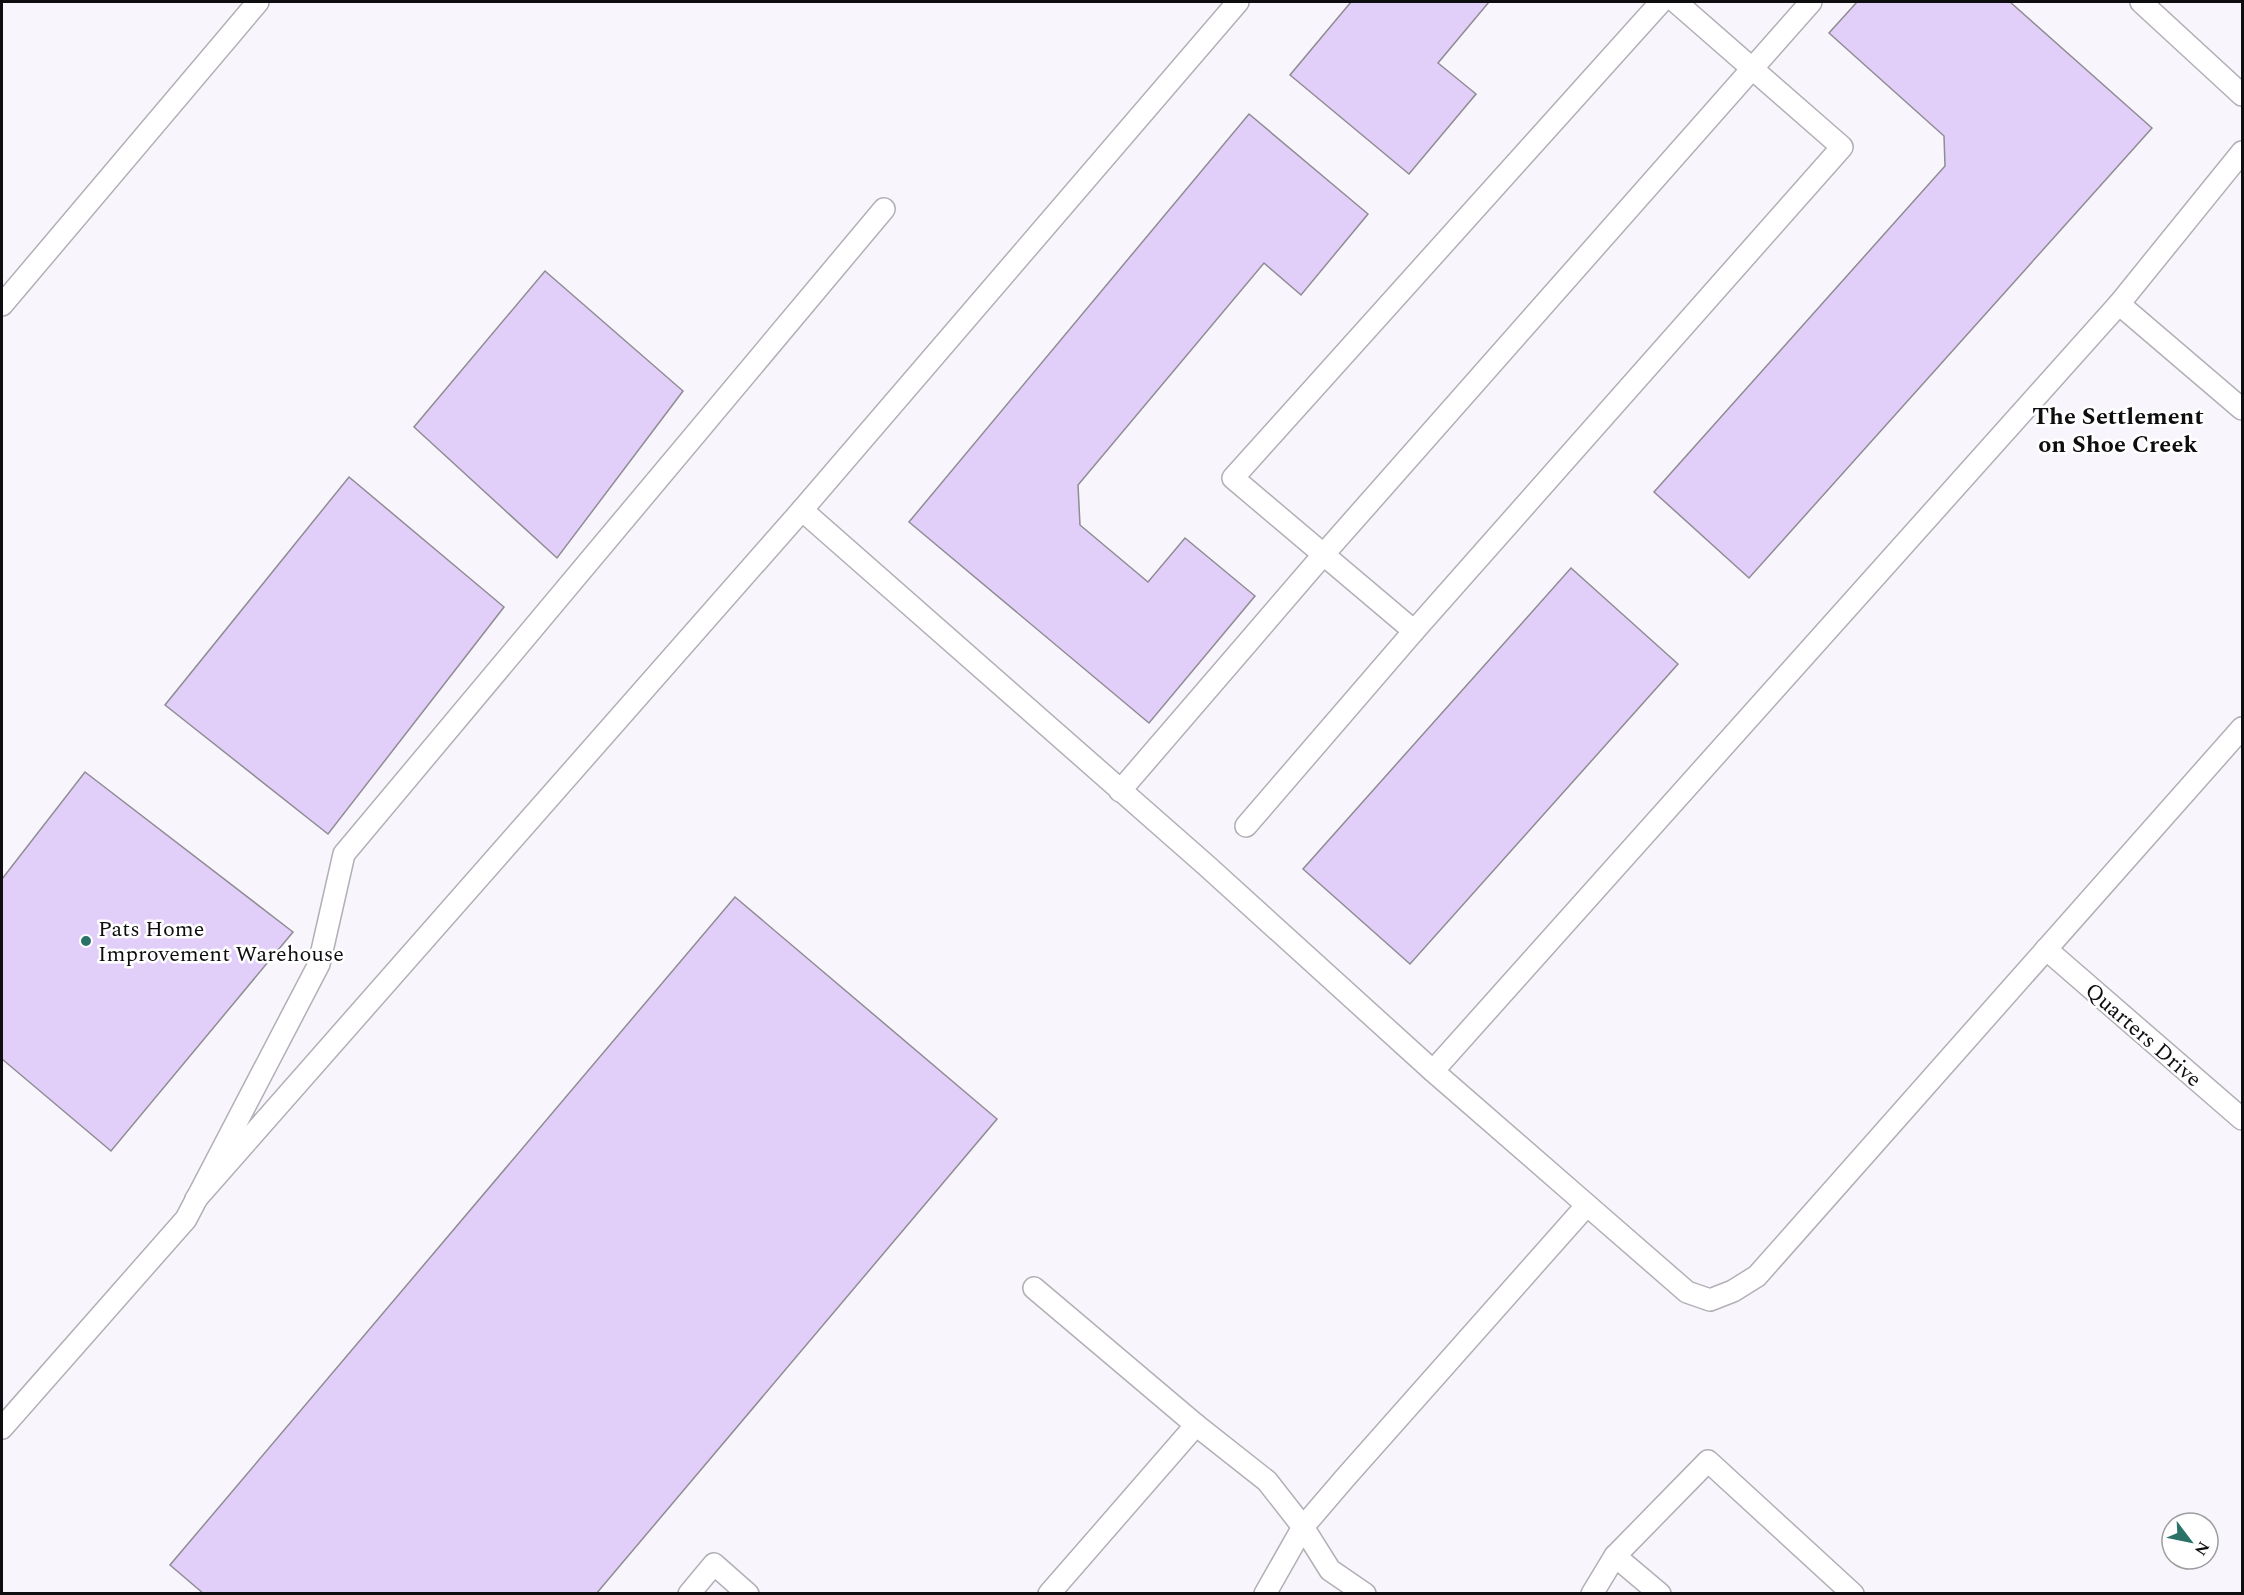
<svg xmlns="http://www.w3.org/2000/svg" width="2244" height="1595" viewBox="0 0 2244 1595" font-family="Spectral,serif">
	<rect width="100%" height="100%" fill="#f8f5fc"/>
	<g fill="#e2cff9" stroke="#8f8c93" stroke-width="1.5">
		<polygon points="1351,2 1489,2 1438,63 1476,94 1409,174 1290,75"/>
		<polygon points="1857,2 2010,2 2152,128 1749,578 1654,492 1945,166 1944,136 1829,33"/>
		<polygon points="1249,114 1368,214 1301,295 1264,263 1078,485 1080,525 1148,582 1185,538 1255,596 1149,723 909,522"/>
		<polygon points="545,271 683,391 557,558 414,427"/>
		<polygon points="349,477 504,607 328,834 165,705"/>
		<polygon points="1571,568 1678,664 1410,964 1303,869"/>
		<polygon points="85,772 293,932 111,1151 2,1059 2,879"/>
		<polygon points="735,897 997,1119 596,1594 204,1594 170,1565"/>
	</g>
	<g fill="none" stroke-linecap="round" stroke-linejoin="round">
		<defs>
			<g id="service">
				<polyline points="2141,2 2242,95"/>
				<polyline points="2242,152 2119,304 2242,409"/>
				<polyline points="2,305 258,2"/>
				<polyline points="802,510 1207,866 1433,1071 1587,1205"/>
				<polyline points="1414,631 1233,478 1661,2"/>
				<polyline points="1120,791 1323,555 1811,2"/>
				<polyline points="1246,826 1414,631 1842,147 1676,2"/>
				<polyline points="2046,949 2242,1119"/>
				<polyline points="1433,1071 2119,304"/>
				<polyline points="196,1199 802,510 1238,2"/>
				<polyline points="1034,1288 1196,1425"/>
				<polyline points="2,1428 186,1219 319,964 344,854 884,209"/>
				<polyline points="689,1594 714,1564 748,1594"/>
				<polyline points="1049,1594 1196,1425 1267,1481 1303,1527 1330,1570 1365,1594"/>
				<polyline points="1265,1594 1303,1527 1345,1478 1587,1205 1687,1292 1710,1300 1733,1291 1757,1276 2242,728"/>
				<polyline points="1592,1594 1615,1556"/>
				<polyline points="1660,1594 1615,1556 1708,1461 1853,1594"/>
			</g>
		</defs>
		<use href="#service" stroke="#b2afb6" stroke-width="24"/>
		<use href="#service" stroke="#fff" stroke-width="21"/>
	</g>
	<circle fill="#2a7168" stroke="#fff" stroke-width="2" cx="86" cy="941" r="6"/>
	<g text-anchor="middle" stroke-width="5" stroke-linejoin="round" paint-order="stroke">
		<g font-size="22" fill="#0e0d0f" stroke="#fff" text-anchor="start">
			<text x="98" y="936">Pats Home<tspan x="98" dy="25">Improvement Warehouse</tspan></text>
		</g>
		<g font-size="22" fill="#0e0d0f" stroke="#fff">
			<text transform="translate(2144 1034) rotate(41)" y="8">Quarters Drive</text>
		</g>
		<g font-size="24" font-weight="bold" fill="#0e0d0f" stroke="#fff">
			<text x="2118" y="424">The Settlement<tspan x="2118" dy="28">on Shoe Creek</tspan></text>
		</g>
	</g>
	<rect width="2244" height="1595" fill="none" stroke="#0e0d0f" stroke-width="6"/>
	<g transform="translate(2190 1541) rotate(122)"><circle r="28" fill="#ffffff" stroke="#9f9e9f" stroke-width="1.5"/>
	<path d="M0-4.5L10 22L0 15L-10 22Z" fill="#2a7168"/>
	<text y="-9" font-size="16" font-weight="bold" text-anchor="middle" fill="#0e0d0f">N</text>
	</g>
</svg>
